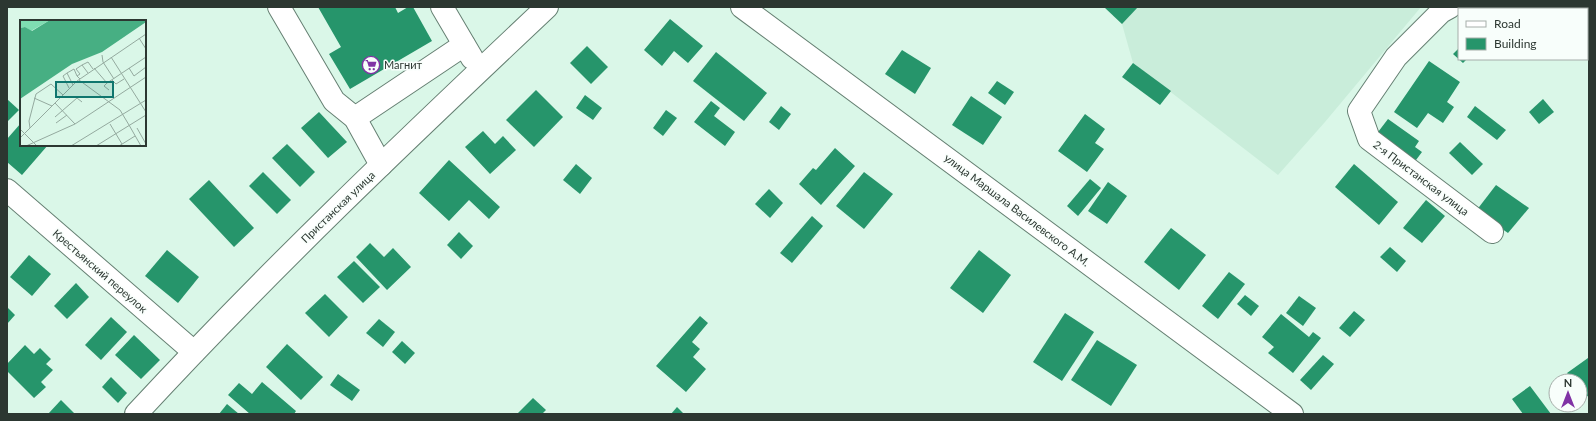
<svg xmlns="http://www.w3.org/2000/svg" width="1596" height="421" viewBox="0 0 1596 421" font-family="Lato,sans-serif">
	<rect width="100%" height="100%" fill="#daf7e8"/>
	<polygon fill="#c9edda" points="1104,7 1421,7 1325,122 1278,175 1133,63 1122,24"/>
	<g fill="#26956b">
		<polygon points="318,7 395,7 398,13 408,7 413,7 432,41 350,89 329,54 341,47"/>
		<polygon points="1104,7 1138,7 1122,24"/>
		<polygon points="1549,7 1588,7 1584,9 1551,9"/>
		<polygon points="670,19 703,46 688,63 674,51 662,66 644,50"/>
		<polygon points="587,46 608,67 591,84 570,63"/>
		<polygon points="1459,48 1459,59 1467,59 1463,63 1453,54"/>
		<polygon points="902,50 931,68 915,94 885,74"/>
		<polygon points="716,52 767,93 744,121 693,81"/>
		<polygon points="1429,61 1460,82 1447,102 1454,107 1443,123 1428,113 1417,128 1394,112"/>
		<polygon points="1133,63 1171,91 1160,105 1122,77"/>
		<polygon points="997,81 1014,92 1005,105 988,93"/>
		<polygon points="536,90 563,117 534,147 506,120"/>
		<polygon points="585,95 602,108 593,120 576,108"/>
		<polygon points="971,96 1002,117 983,145 952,125"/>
		<polygon points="7,99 19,110 7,122"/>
		<polygon points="1543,99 1554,112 1539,124 1529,112"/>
		<polygon points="711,101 720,108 714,116 735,132 725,146 694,122"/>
		<polygon points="781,106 791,114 779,130 769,122"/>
		<polygon points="1475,106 1506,130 1497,140 1467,117"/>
		<polygon points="666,110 677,118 663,136 653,128"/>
		<polygon points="319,112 347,142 328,158 301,128"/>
		<polygon points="1085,114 1105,129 1095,143 1104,149 1087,172 1058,151"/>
		<polygon points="1388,119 1419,141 1415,147 1422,152 1413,164 1375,136"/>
		<polygon points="21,123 21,145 48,145 22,175 7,162 7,139"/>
		<polygon points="483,131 495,144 503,136 516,150 490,174 465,147"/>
		<polygon points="1460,142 1483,164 1472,175 1449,153"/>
		<polygon points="287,144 315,172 300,187 272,158"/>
		<polygon points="835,148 855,166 821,205 799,184 813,168 816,170"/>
		<polygon points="449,160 500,207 489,219 469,200 449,221 419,193"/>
		<polygon points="576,164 592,178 580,194 563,180"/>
		<polygon points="1354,164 1398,202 1379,225 1335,187"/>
		<polygon points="263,172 291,200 277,214 249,186"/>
		<polygon points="864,172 893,194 864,229 836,206"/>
		<polygon points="1090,179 1101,188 1078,216 1067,206"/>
		<polygon points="209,180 254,228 234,247 189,199"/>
		<polygon points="1108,182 1127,196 1107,224 1088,211"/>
		<polygon points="1496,185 1529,208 1508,233 1476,211"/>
		<polygon points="769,189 783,203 770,218 755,204"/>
		<polygon points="1426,200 1445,216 1422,243 1403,228"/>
		<polygon points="812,216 823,226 792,263 780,253"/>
		<polygon points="1171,228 1206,255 1179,290 1144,262"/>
		<polygon points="459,232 473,246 461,259 447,245"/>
		<polygon points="370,243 384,257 393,248 411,267 387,290 356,257"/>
		<polygon points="1390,247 1406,261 1397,272 1380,257"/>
		<polygon points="167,250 199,277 178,303 145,276"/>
		<polygon points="979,250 1011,275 983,313 950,288"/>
		<polygon points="29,255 51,274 32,296 10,277"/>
		<polygon points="354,261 380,287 363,303 337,277"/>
		<polygon points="1229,272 1245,284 1218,319 1202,306"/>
		<polygon points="76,283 89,297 67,319 54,306"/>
		<polygon points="325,294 348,317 329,337 305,313"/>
		<polygon points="1245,295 1259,306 1251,316 1237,304"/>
		<polygon points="1299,296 1316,308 1303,326 1286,313"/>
		<polygon points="7,307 15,315 7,324"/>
		<polygon points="1354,311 1365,320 1350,337 1339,328"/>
		<polygon points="1065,313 1094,332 1062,381 1033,362"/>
		<polygon points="1281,314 1309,337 1313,332 1321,338 1293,373 1268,353 1274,347 1262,337"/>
		<polygon points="700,316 708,323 692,342 700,349 693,357 706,369 686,392 656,366"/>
		<polygon points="111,317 127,332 101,360 85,345"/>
		<polygon points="379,319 395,332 383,347 366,333"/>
		<polygon points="134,335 160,360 141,379 115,355"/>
		<polygon points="1097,340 1137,365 1111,406 1071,380"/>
		<polygon points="402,341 415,353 405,364 392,352"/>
		<polygon points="287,344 323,377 301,400 266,367"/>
		<polygon points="25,345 34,354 40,348 51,359 46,364 53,370 41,382 46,387 34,398 7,371 7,364"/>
		<polygon points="1323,355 1334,364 1311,390 1300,380"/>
		<polygon points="1588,358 1589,395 1585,398 1580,391 1580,381 1573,381 1567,373"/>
		<polygon points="338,374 360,390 352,401 330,385"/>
		<polygon points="111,377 127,393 118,403 102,387"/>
		<polygon points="262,382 296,411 294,414 250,414 228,395 239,383 252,394"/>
		<polygon points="1530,386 1551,414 1523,414 1512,399"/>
		<polygon points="533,398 546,410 542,414 517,414"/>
		<polygon points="61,400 75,414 48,414"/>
		<polygon points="227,404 239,414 219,414"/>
		<polygon points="677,407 684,414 671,414"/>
	</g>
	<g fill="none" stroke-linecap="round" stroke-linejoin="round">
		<defs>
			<g id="minor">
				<polyline points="279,7 334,101 355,118 381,165"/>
				<polyline points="442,7 472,58"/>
				<polyline points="742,7 1292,414"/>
				<polyline points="1450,7 1441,12 1396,57 1359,111 1369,139 1492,232"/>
				<polyline points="355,118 464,45"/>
				<polyline points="7,190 194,352"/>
				<path d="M136,414c131,-142 271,-275 411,-407"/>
			</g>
		</defs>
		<use href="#minor" stroke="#668073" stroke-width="24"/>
		<use href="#minor" stroke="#fff" stroke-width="22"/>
	</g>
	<defs>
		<symbol id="supermarket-ring" viewBox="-11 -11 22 22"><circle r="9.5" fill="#f8fefb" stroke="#8033a5" stroke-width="1.5"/><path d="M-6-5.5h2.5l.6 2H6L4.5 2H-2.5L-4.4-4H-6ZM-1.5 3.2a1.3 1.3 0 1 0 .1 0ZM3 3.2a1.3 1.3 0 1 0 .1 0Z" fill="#8033a5"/></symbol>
	</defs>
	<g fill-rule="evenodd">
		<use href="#supermarket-ring" x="361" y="55" width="20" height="20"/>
	</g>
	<g text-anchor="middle" stroke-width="3" stroke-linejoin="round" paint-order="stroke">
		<g font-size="11" fill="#2c3731" stroke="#f8fefb" text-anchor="start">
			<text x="384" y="69">Магнит</text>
		</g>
		<g font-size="11" fill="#2c3731" stroke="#f8fefb">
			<text transform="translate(1421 178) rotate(37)" y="4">2-я Пристанская улица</text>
			<text transform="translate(338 207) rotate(-44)" y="4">Пристанская улица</text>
			<text transform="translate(1017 210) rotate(37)" y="4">улица Маршала Василевского А.М.</text>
			<text transform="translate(100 271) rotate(41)" y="4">Крестьянский переулок</text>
		</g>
	</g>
	<g transform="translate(20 20)">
		<rect width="126" height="126" fill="#daf7e8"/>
		<path d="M0,0h30l-19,11 -6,-4 -5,1z" fill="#7fdeb2"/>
		<path d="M30,0h96v2l-44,30 -30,12 -52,35v-71l5,-1 7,4z" fill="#47af83"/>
		<path fill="none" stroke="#94aa9f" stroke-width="1" d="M119,18l7,11M82,35l1,7 11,17M91,37l35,55M62,45l6,-3 5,7M74,48l13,15M109,48l5,8 12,-9M47,53l7,-4 3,7M60,59l-3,-3 3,-2 -4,-5 6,-4 6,8M59,60l41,30 9,15M92,60l4,4 8,-5M49,68l-6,-12 4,-3 6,12M89,70l-5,-4 3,-3 39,-26M14,78l18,8M35,83l20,21M35,97l22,-19 5,4M36,103l11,-8M90,104l12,20M109,105l12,21M10,108l-1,-7 7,-27 15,-10 12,11M117,108l9,16M0,109l17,17M0,118l57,-57 69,-47M6,126l49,-22 71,-47M51,126l75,-46M76,126l50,-31M99,126l16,-10"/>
		<path fill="#0f766e" fill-opacity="0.15" stroke="#0f766e" stroke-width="2" d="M36,62h57v15h-57z"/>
		<rect width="126" height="126" fill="none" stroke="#2c3731" stroke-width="2"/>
	</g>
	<rect width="1596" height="421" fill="none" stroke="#2c3731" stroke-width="16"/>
	<rect x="1458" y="8" width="130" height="52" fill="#f8fefb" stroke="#a6aeaa"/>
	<rect x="1466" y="21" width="20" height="6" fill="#ffffff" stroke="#a6aeaa"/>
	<text x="1494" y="28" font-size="12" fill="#2c3731">Road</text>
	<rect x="1466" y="38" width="20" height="12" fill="#26956b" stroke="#a6aeaa"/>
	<text x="1494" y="48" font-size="12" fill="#2c3731">Building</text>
	<g transform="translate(1568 393)"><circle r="19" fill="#f8fefb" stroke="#a6aeaa"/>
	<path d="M0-3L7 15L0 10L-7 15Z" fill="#8033a5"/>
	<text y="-6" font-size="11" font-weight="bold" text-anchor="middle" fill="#2c3731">N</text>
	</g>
</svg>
